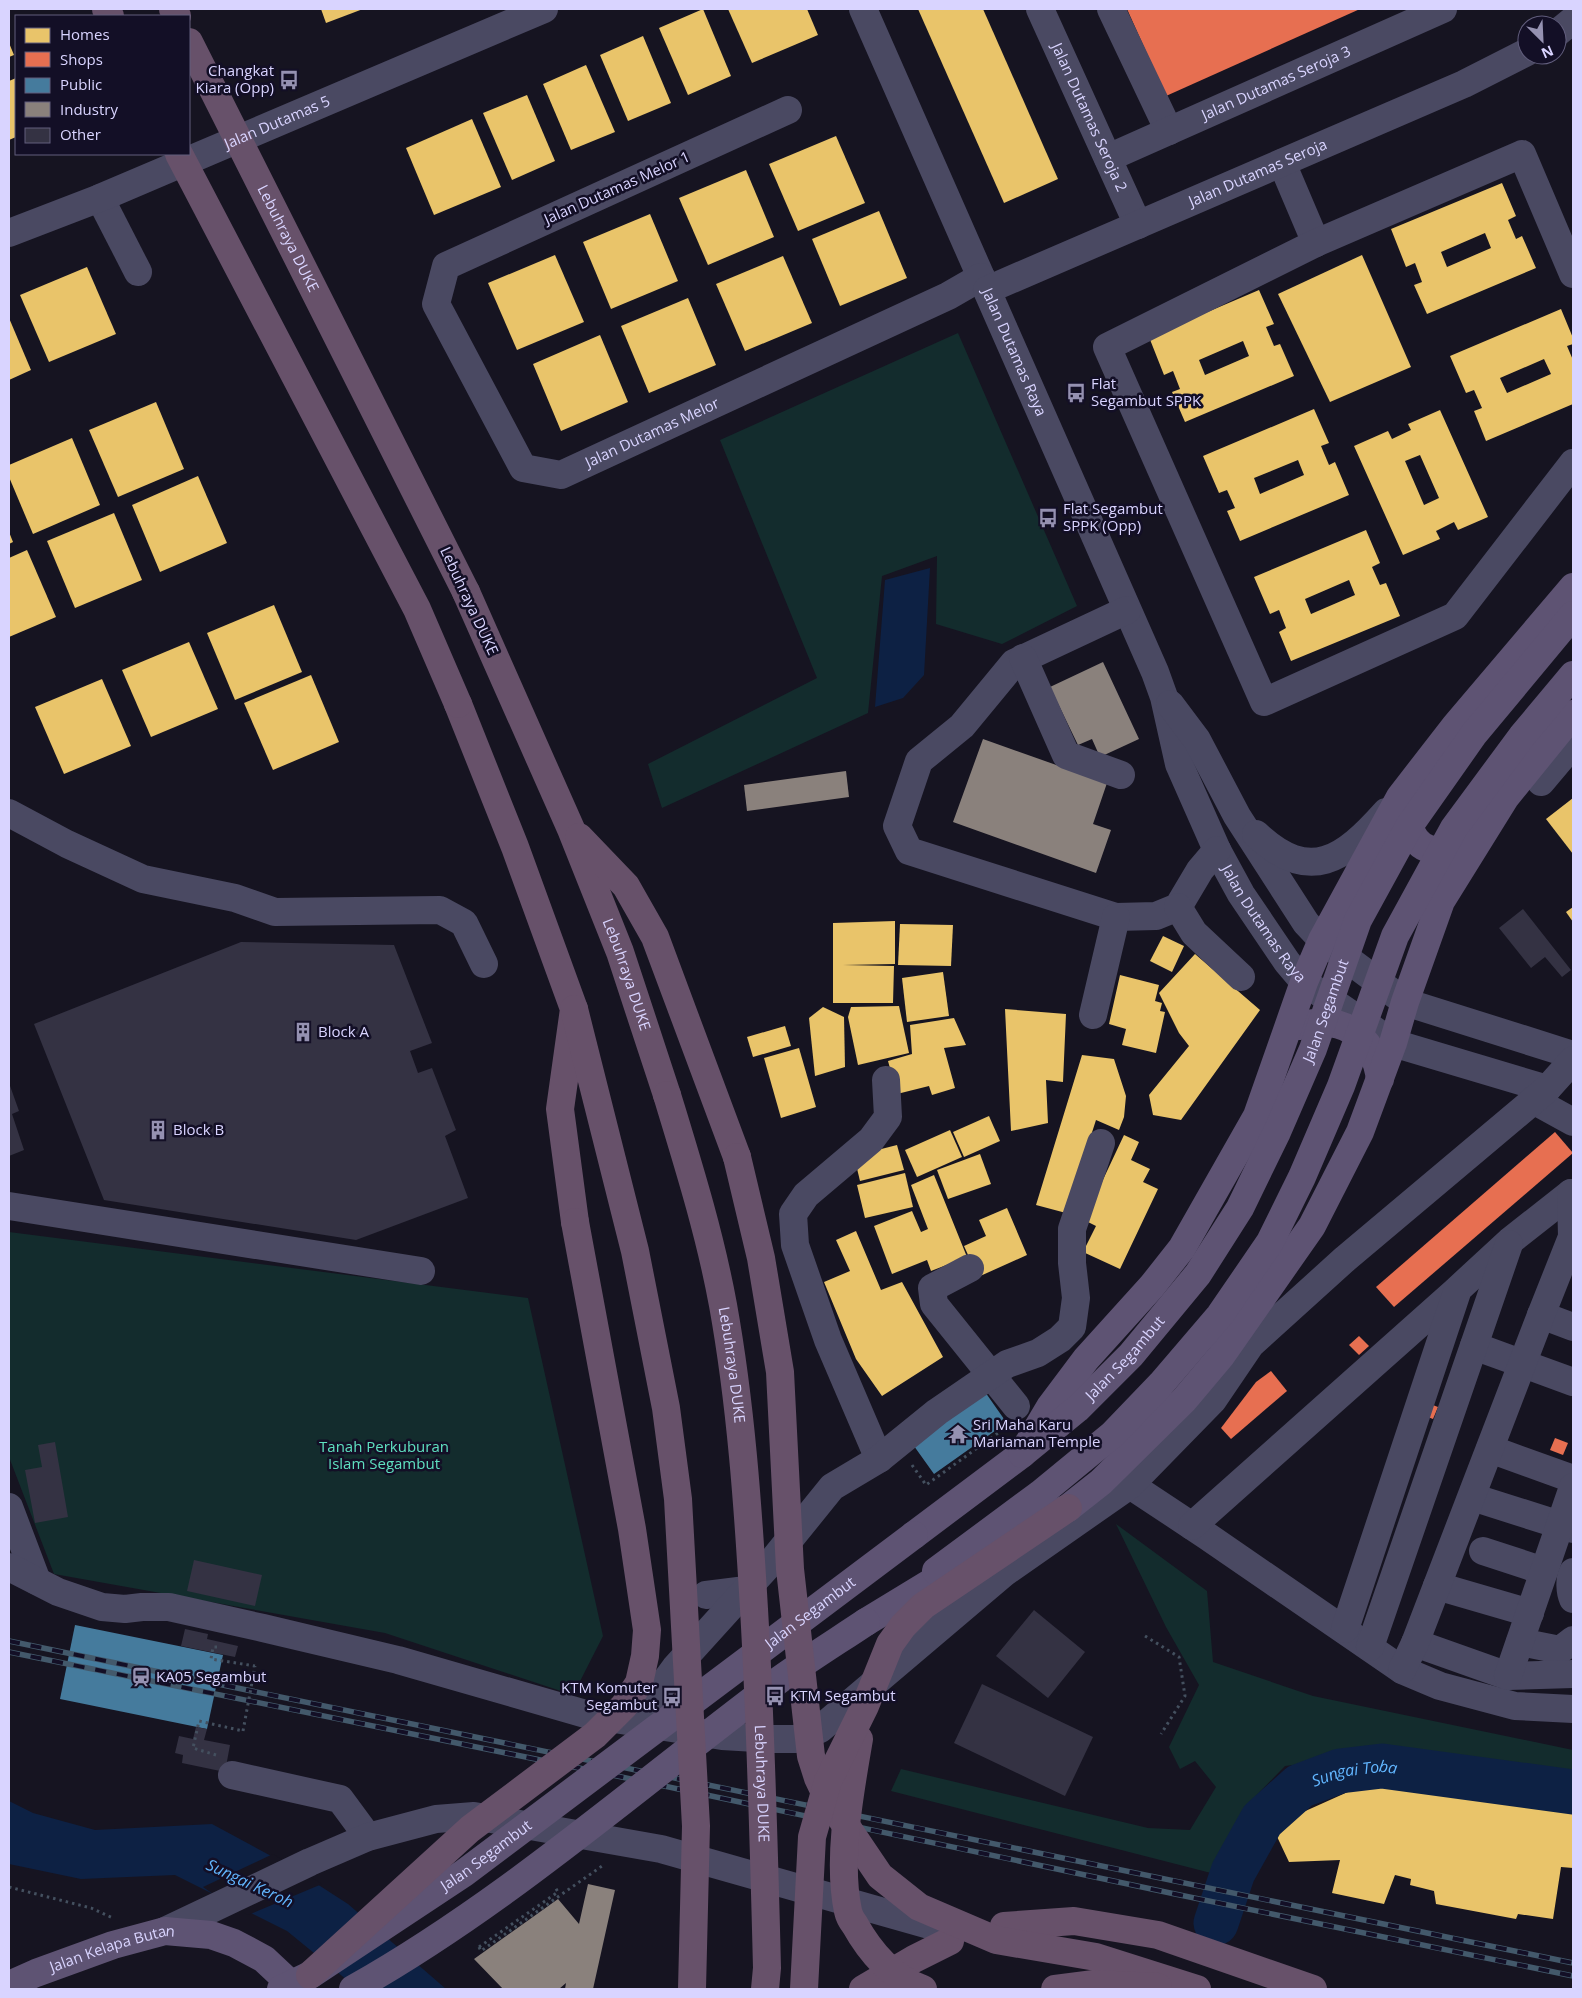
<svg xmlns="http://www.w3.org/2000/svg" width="1582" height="1998" viewBox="0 0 1582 1998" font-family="'Open Sans',sans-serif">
	<rect width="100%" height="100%" fill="#161421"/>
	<g fill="#132c2d">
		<polygon points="958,333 1077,606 1002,644 936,624 937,556 882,576 868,713 662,808 648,764 817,678 720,440"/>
		<polygon points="9,1232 528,1298 603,1636 573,1695 385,1633 54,1574 9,1457"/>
		<polygon points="1116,1524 1207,1591 1213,1662 1313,1696 1573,1750 1573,1780 1397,1752 1285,1766 1246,1806 1211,1873 891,1791 901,1769 1148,1828 1190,1830 1216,1787 1195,1761 1180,1769 1169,1747 1199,1685 1166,1627"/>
	</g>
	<g fill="#0d2144">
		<polygon points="930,568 924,675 903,698 875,707 885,580"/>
		<polygon points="9,1801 33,1813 95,1830 212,1824 286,1864 348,1904 446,1989 358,1989 287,1931 175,1875 81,1879 9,1864"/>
	</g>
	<polygon fill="#161421" points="273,1854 322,1884 248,1915 230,1906 203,1887"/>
	<g fill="#e9c46a" fill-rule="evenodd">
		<polygon points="321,9 363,9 326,23"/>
		<polygon points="703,9 731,76 688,95 659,28"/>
		<polygon points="728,9 807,9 818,35 752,63"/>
		<polygon points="918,9 983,9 1058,179 1004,203"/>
		<polygon points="643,36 671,103 628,121 600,55"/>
		<polygon points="9,43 14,55 9,57"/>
		<polygon points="586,65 615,132 571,150 543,84"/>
		<polygon points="16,78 16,137 9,140 9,81"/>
		<polygon points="527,95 555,161 512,180 483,113"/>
		<polygon points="472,119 501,187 434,215 406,148"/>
		<polygon points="836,136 865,203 798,231 769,164"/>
		<polygon points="746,170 774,237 708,265 679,198"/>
		<path d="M1502,183l14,33 -8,4 8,19 6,-3 14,32 -109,46 -13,-29 8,-3 -7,-19 -9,4 -15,-38zM1485,233l6,15 -44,19 -6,-15z"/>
		<polygon points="879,211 907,278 840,306 812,239"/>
		<polygon points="650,214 678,281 611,309 583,242"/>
		<polygon points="555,255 584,322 517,350 488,283"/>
		<polygon points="1362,255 1411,367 1330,402 1278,294"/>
		<polygon points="783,256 812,323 745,351 716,284"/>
		<polygon points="87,267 116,334 49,362 20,295"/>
		<path d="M1259,290l15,34 -8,3 8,19 6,-2 14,32 -109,46 -13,-30 8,-3 -7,-18 -9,4 -15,-38zM1243,341l6,15 -44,19 -6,-15z"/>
		<polygon points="688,298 716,365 649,393 621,326"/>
		<path d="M1561,309l12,29v6l-6,2 6,14v44l-87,37 -12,-30 8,-3 -8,-18 -8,3 -16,-37zM1544,359l7,15 -44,19 -7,-15z"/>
		<polygon points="9,318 31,370 9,380"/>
		<polygon points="600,335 628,402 561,431 533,364"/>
		<polygon points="156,402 184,469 118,497 89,430"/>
		<path d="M1314,409l15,34 -8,3 8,19 6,-3 14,33 -109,46 -13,-30 8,-3 -8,-18 -8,3 -16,-37zM1298,460l6,15 -44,19 -6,-16z"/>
		<path d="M1440,410l48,107 -30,13 -4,-8 -18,9 4,8 -37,16 -49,-109 34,-15 4,8 19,-9 -3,-6zM1420,455l19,43 -15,7 -19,-44z"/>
		<polygon points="72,438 100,505 33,534 9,477 9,465"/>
		<polygon points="198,476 227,543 160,572 132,505"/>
		<polygon points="114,513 142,580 75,608 47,541"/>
		<path d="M1366,530l14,33 -8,4 8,18 6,-2 14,33 -109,45 -12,-29 7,-4 -7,-18 -9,4 -16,-37zM1349,580l6,15 -44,19 -6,-15z"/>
		<polygon points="9,532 13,542 9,544"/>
		<polygon points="27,550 56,617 9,637 9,558"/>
		<polygon points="274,605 302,672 235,700 207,633"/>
		<polygon points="189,642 218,709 151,737 122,670"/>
		<polygon points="311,675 339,742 273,770 244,703"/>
		<polygon points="102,679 131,746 64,774 35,707"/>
		<polygon points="1573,798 1573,854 1546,819"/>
		<polygon points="1573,907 1573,922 1566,912"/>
		<polygon points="895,921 895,964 843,965 894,966 893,1003 833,1003 833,923"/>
		<polygon points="900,924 953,925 951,966 898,965"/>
		<polygon points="1163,936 1184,946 1172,972 1150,961"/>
		<polygon points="1195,954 1260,1010 1181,1120 1153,1115 1149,1095 1189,1046 1179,1033 1159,993"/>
		<polygon points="943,972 949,1016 907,1022 902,978"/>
		<polygon points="1120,975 1159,985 1155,1001 1162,1003 1160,1011 1165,1012 1156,1053 1122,1045 1126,1029 1109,1024"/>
		<polygon points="899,1006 909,1053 858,1065 848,1017 851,1007"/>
		<polygon points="823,1007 844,1017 845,1067 815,1076 809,1018"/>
		<polygon points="1005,1009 1066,1014 1063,1082 1046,1080 1048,1123 1011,1131"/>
		<polygon points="954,1018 966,1045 944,1048 955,1088 932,1095 929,1086 897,1094 888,1061 912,1054 910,1025"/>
		<polygon points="785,1026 791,1046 753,1057 747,1037"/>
		<polygon points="799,1048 816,1107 781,1118 764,1058"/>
		<polygon points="1082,1055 1114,1059 1126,1096 1124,1117 1119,1130 1096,1120 1066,1213 1036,1205"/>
		<polygon points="989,1116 1000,1141 964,1157 953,1132"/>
		<polygon points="950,1130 962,1157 917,1177 905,1150"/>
		<polygon points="1124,1135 1139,1142 1131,1160 1150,1169 1143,1182 1158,1189 1120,1269 1083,1252 1096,1226 1084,1220"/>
		<polygon points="897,1145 904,1170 860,1181 854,1156"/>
		<polygon points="980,1154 991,1184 948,1199 937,1170"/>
		<polygon points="905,1173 913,1207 865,1218 857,1185"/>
		<polygon points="934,1175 967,1257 931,1271 927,1260 892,1274 874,1226 912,1211 921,1232 928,1229 911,1185"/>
		<polygon points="1007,1208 1027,1255 978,1277 964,1246 986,1236 979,1220"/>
		<polygon points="856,1231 881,1290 902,1282 943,1357 882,1396 856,1359 824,1282 850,1271 836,1240"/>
		<polygon points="1370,1782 1573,1811 1573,1868 1561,1867 1553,1919 1518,1914 1516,1919 1436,1904 1434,1891 1410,1885 1411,1879 1395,1875 1384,1904 1332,1893 1340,1860 1289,1862 1272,1826"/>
	</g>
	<g fill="#e76f51">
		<polygon points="1127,9 1360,9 1166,96"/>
		<polygon points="1555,1132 1573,1153 1394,1307 1376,1287"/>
		<polygon points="1359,1336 1369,1346 1359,1355 1349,1345"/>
		<polygon points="1271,1371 1287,1391 1231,1439 1221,1428 1256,1382"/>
		<polygon points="1425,1402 1438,1407 1433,1419 1420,1414"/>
		<polygon points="1555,1438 1568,1443 1563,1455 1550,1450"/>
	</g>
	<g fill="#457b9d">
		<polygon points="983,1389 1004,1419 996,1424 999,1428 934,1474 914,1446"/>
		<polygon points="75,1625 223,1655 207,1729 60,1699"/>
	</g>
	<g fill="#8a817c">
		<polygon points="1103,662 1139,739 1100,757 1092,739 1078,745 1050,687"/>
		<polygon points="983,739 1107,783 1093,824 1111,830 1096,873 953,822"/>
		<polygon points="846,771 849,797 747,811 744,785"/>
		<polygon points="588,1884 615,1890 593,1989 565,1989 566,1983 559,1989 503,1989 474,1959 558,1899 579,1924"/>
	</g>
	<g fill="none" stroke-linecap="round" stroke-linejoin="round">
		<path stroke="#0d2144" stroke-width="45" id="s1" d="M1216,1923l17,-51 29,-52 38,-34 40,-15 42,-5 191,26"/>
	</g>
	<g fill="#343243">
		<polygon points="1523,909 1571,970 1562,977 1545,957 1531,968 1499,928"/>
		<polygon points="241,942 394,945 432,1043 410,1051 418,1073 432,1068 456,1130 445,1136 468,1198 356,1240 104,1200 34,1024"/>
		<polygon points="9,1083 19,1111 12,1114 24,1150 9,1156"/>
		<polygon points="55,1442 68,1517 35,1523 25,1470 42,1467 38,1445"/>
		<polygon points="194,1560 262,1575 255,1606 187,1591"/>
		<polygon points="1034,1610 1085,1652 1048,1698 996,1656"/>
		<polygon points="185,1629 208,1634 207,1639 238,1646 235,1657 181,1646"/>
		<polygon points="982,1684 1093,1737 1065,1796 954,1743"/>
		<polygon points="196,1727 207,1729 204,1740 230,1745 225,1772 182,1763 183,1755 175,1753 179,1736 193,1739"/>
	</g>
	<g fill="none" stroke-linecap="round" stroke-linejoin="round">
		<g stroke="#44505f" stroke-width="3" stroke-dasharray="2.5 4" stroke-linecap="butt">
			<polyline points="912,1465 926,1485 1005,1428"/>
			<polyline points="1145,1636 1179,1657 1185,1696 1161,1734"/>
			<polyline points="217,1647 213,1647 211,1659 255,1666"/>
			<polyline points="216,1755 193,1748 199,1721 243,1731"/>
			<polyline points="9,1887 91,1908 113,1918"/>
			<polyline points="479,1947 481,1951 602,1866"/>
			<polyline points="479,1947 558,1892 555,1887"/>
		</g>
		<g stroke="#4a4962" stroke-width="28">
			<path id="s2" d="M863,9l292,663 9,25 15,67 38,86 24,44 46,68 17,20 89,61 154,46"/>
			<path id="s3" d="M1040,9l98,216"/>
			<polyline points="1111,9 1169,131"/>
			<polyline points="1557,33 1573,20"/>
			<path id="s4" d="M788,110l-342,156 -10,38 87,164 38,7 387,-179 33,-19"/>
			<path id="s5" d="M1108,158l335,-149"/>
			<polyline points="1282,163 1316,243"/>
			<polyline points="100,198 138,272"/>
			<path id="s6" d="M9,233l91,-35 444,-189"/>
			<polyline points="1573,274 1522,154 1316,243 1107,347 1264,702 1455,616 1573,463"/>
			<path id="s7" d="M987,290l477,-206 63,-32"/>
			<polyline points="1127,610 1014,663 962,726 919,761 897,826 909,851 1116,917 1156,916 1178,907 1200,870 1217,850"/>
			<polyline points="1023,658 1066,755 1121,775"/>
			<polyline points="1170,704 1197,740 1237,816 1306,923 1322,940 1405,1002 1573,1055"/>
			<polyline points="1541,782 1573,744"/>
			<polyline points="9,813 67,844 143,879 235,898 275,912 440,910 464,923 484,964"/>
			<path d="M1256,834c54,51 88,25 130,-22"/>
			<polyline points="1178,907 1194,933 1241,977"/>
			<polyline points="1093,1015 1116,917"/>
			<polyline points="1533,1100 1573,1122"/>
			<polyline points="9,1206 421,1271"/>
			<polyline points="970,1268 932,1288 934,1304 1016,1406"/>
			<polyline points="1541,1315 1573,1327"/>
			<polyline points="1474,1346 1573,1382"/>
			<polyline points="1490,1449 1573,1479"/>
			<polyline points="879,1459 828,1340 795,1245 793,1214 806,1195 871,1140 888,1117 886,1080"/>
			<polyline points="1130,1485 1207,1536 1402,1670 1440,1686 1515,1706 1573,1709"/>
			<polyline points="1472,1497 1573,1529"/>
			<polyline points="9,1507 37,1581"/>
			<polyline points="1192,1526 1456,1291"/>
			<polyline points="1483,1551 1544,1571"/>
			<polyline points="9,1567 58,1592 102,1607 125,1609 142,1607 169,1607 263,1628 398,1660 589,1715 722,1736 771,1739 796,1739 820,1729 1004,1573 1130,1485 1213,1400 1251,1344 1345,1259 1547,1089 1573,1060"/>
			<path d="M1573,1572c-4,7 -3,20 0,27"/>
			<polyline points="1437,1586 1530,1613"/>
			<polyline points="706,1595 746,1590"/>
			<polyline points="1345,1629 1458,1289 1510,1241 1571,1193"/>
			<polyline points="1520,1642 1560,1650 1573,1640"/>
			<polyline points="1415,1643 1508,1676 1573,1674"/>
			<polyline points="1370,1647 1509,1244"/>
			<polyline points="1402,1670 1415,1643 1541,1315 1572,1237 1571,1193"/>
			<polyline points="1508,1676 1573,1487"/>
			<polyline points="636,1721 675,1668 773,1560 832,1487 879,1459 937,1412 1007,1364 1038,1353 1060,1339 1072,1327 1076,1298 1072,1263 1072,1229 1101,1143"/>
			<polyline points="232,1775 340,1799 368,1837"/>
			<polyline points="165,1931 310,1862 368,1837 436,1819 474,1816 661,1849 954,1932"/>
		</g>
		<g stroke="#5e5373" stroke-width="28">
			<path d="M1407,807c-3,8 -1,11 2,19 9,27 29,29 52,16"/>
			<path d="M1299,1026c43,-12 75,9 81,53"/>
			<polyline points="1047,1518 1068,1508 1101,1482 1184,1400 1221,1356 1312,1226 1360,1132 1393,1043 1405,1002 1441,901 1505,798 1573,714"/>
			<polyline points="914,1535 1022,1454 1050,1407 1086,1359 1152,1286 1182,1248 1257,1116 1304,982 1322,940 1400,797 1455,726 1573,587"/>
			<polyline points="866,1622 963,1563"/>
			<path id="s8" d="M9,1985l27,-12 77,-28 52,-14 46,4 23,8 30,16 32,30"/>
		</g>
		<g stroke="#67516a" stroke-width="28">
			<polyline points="106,9 110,16"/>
			<polyline points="173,9 177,16"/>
			<path id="s9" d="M466,592l105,237 49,123 47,143"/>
			<polyline points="458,704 515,847 574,1009 560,1109 575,1222"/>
			<polyline points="579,837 626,886 655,937 737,1157"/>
			<polyline points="1004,1926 1074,1921 1158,1935 1313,1989"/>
			<polyline points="863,1989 914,1959 950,1941"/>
		</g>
		<defs>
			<g id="rail">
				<polyline points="9,1641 1573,1963"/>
				<polyline points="9,1652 560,1764 1175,1894 1573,1976"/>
			</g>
		</defs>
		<use href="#rail" stroke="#43596b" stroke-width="5.5"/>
		<use href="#rail" stroke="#130f26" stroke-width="4" stroke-dasharray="11" stroke-linecap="butt"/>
		<polyline stroke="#44505f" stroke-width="3" stroke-dasharray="2.5 4" stroke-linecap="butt" points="243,1731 255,1666"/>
		<g stroke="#5e5373" stroke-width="28">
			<path id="s10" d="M1022,1454l55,-45 54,-54 67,-81 42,-66 37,-76 36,-83 45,-129 52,-95 64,-91 99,-119"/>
			<polyline points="936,1571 1040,1494 1113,1434 1161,1384 1220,1315 1270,1242 1302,1177 1341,1086 1395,936 1454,828 1522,736 1573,675"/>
			<path id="s11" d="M281,1989l29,-14 154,-102 450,-338"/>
			<path d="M353,1989c151,-85 283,-202 422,-306 29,-21 61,-41 91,-61"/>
		</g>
		<g stroke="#67516a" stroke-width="28">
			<path id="s12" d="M189,42l277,550"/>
			<polyline points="179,154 417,609 458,704"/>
			<polyline points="574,1009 635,1251 666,1408 678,1499 696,1826 692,1989"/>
			<path id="s13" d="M667,1095c21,69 43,139 56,210 18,100 25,202 31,304 7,120 10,239 13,359l-2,21"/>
			<polyline points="737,1157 761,1258 780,1372 790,1569 811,1756 818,1778 828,1799 880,1876 919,1907 996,1940 1096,1957 1197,1989"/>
			<path d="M859,1739c-9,53 -22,120 -11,172 1,5 4,10 7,14 15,27 38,54 68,64"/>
			<polyline points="310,1975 470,1829 595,1735 624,1706 639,1683 645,1656 647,1630 632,1529 575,1222"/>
			<polyline points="804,1989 812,1837 828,1781 865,1706 890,1644 903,1626 923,1606 1068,1508"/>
			<polyline points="1055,1989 1094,1984 1158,1987"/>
		</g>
	</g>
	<defs>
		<symbol id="bus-bare" viewBox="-9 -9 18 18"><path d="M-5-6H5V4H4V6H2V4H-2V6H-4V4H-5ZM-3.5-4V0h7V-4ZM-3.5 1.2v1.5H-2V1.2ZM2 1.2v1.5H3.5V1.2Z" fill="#9591b1" stroke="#130f26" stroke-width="2.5" paint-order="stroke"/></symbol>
		<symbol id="building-bare" viewBox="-9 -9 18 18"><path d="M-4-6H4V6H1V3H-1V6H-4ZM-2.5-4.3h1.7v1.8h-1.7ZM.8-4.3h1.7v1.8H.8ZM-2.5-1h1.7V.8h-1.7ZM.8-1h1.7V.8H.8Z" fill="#9591b1" stroke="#130f26" stroke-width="2.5" paint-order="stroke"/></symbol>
		<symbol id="temple-bare" viewBox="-9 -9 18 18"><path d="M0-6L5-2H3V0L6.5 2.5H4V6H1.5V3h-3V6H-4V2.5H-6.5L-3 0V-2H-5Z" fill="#9591b1" stroke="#130f26" stroke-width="2.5" paint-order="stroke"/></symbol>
		<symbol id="station-bare" viewBox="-9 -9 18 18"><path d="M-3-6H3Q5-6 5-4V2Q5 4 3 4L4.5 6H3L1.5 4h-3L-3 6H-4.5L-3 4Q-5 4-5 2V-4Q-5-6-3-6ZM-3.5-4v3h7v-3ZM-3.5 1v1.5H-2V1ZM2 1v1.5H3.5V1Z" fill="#9591b1" stroke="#130f26" stroke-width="2.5" paint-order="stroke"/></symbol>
	</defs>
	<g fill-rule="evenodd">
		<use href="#bus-bare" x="275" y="66" width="28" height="28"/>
		<use href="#bus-bare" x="1062" y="379" width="28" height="28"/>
		<use href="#bus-bare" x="1034" y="504" width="28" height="28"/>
		<use href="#building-bare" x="289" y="1018" width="28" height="28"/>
		<use href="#building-bare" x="144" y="1116" width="28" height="28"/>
		<use href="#temple-bare" x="944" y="1420" width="28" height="28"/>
		<use href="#station-bare" x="127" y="1663" width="28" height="28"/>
		<use href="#bus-bare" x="761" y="1682" width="28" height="28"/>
		<use href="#bus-bare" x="658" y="1683" width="28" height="28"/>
	</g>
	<g text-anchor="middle" stroke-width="5" stroke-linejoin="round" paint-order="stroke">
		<g font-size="15" fill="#d9d4ff" stroke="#130f26" text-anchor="start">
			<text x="274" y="76" text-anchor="end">Changkat<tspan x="274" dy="17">Kiara (Opp)</tspan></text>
			<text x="1091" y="389">Flat<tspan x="1091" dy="17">Segambut SPPK</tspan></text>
			<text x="1063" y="514">Flat Segambut<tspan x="1063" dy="17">SPPK (Opp)</tspan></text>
			<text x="318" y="1037">Block A</text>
			<text x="173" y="1135">Block B</text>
			<text x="973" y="1430">Sri Maha Karu<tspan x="973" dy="17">Mariaman Temple</tspan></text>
			<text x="156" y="1682">KA05 Segambut</text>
			<text x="657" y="1693" text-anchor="end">KTM Komuter<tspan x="657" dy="17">Segambut</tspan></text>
			<text x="790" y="1701">KTM Segambut</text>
		</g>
		<g font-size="15" fill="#d9d4ff" stroke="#130f26">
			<text dy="5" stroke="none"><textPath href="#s5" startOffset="184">Jalan Dutamas Seroja 3</textPath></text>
			<text dy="5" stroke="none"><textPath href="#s3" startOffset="119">Jalan Dutamas Seroja 2</textPath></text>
			<text dy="5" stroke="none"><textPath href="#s6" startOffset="290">Jalan Dutamas 5</textPath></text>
			<text dy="5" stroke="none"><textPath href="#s7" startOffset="295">Jalan Dutamas Seroja</textPath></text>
			<text transform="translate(617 188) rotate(-24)" y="5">Jalan Dutamas Melor 1</text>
			<text dy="5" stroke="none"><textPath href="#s12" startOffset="220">Lebuhraya DUKE</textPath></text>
			<text dy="5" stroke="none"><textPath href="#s2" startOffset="375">Jalan Dutamas Raya</textPath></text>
			<text dy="5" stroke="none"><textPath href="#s4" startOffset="740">Jalan Dutamas Melor</textPath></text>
			<text transform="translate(469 601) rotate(65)" y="5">Lebuhraya DUKE</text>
			<text dy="5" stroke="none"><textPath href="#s2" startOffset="1001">Jalan Dutamas Raya</textPath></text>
			<text dy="5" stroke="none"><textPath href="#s9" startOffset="415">Lebuhraya DUKE</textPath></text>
			<text dy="5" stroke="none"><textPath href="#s10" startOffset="546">Jalan Segambut</textPath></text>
			<text dy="5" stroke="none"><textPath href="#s10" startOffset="141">Jalan Segambut</textPath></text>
			<text dy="5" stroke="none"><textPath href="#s13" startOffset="278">Lebuhraya DUKE</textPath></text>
			<text dy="5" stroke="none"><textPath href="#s11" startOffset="650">Jalan Segambut</textPath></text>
			<text dy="5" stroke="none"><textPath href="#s13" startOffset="698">Lebuhraya DUKE</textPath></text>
			<text dy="5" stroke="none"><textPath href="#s11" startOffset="245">Jalan Segambut</textPath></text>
			<text dy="5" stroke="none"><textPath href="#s8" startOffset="110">Jalan Kelapa Butan</textPath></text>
		</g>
		<g font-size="15" fill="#5fe0c0" stroke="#130f26">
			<text x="384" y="1452">Tanah Perkuburan<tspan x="384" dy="17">Islam Segambut</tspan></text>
		</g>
		<g font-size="16" font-style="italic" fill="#62b6ff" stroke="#130f26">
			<text dy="6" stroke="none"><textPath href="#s1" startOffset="221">Sungai Toba</textPath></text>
			<text transform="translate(250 1883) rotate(25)" y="6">Sungai Keroh</text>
		</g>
	</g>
	<rect width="1582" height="1998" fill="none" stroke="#d9d4ff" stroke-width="20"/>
	<rect x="15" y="15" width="175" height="140" fill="#130f26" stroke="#625e7d"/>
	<rect x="25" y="28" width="25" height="15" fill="#e9c46a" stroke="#625e7d"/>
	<text x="60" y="40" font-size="15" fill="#d9d4ff">Homes</text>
	<rect x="25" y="52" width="25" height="15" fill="#e76f51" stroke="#625e7d"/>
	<text x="60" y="65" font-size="15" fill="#d9d4ff">Shops</text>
	<rect x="25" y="78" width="25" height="15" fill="#457b9d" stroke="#625e7d"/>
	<text x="60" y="90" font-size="15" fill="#d9d4ff">Public</text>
	<rect x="25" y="102" width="25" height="15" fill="#8a817c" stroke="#625e7d"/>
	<text x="60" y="115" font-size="15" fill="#d9d4ff">Industry</text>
	<rect x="25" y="128" width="25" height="15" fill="#343243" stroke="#625e7d"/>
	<text x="60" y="140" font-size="15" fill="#d9d4ff">Other</text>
	<g transform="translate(1542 40) rotate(156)"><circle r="24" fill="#130f26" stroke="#625e7d"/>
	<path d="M0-4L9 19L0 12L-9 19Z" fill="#9591b1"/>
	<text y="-8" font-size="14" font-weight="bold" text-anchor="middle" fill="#d9d4ff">N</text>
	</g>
</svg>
